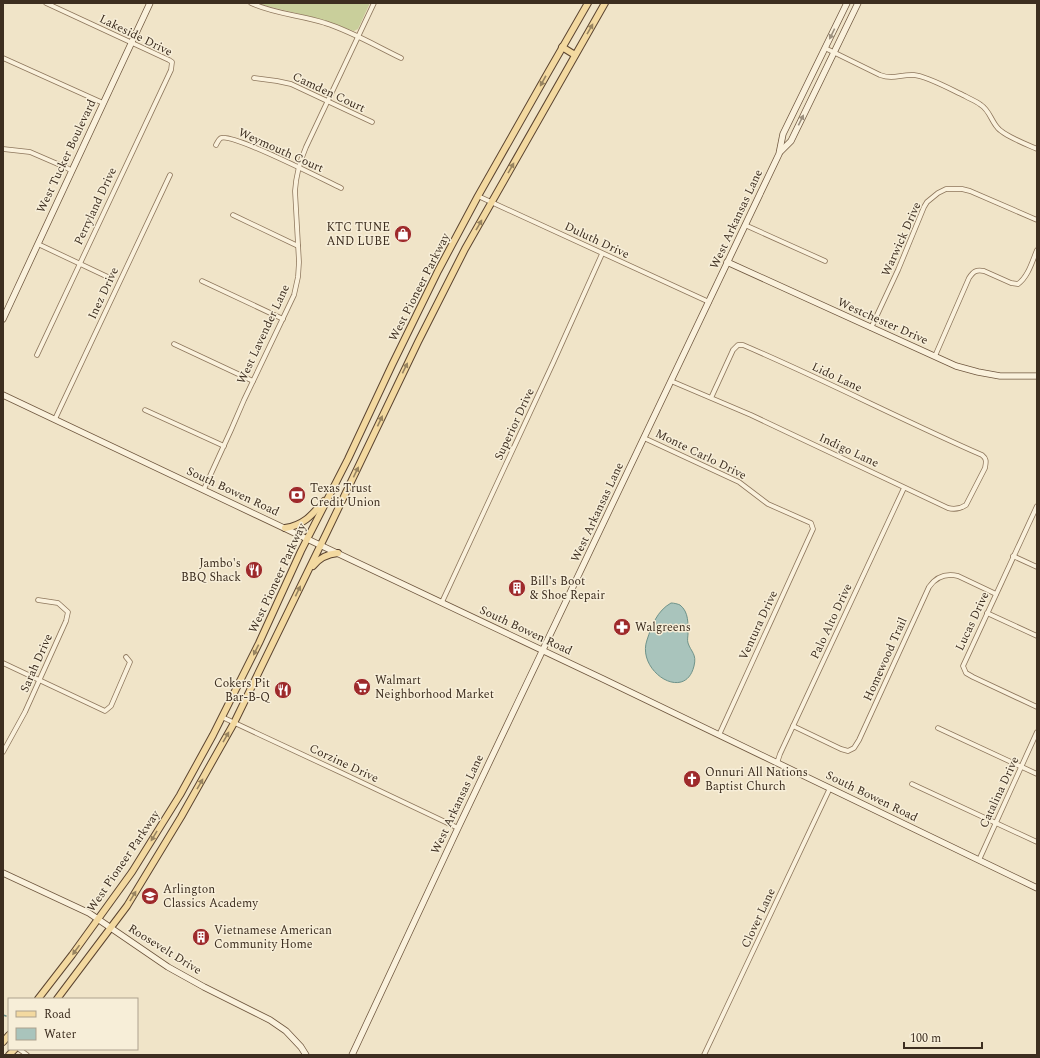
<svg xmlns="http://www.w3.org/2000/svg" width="1040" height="1058" viewBox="0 0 1040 1058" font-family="Spectral,serif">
	<rect width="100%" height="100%" fill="#f0e4c8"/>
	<polygon fill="#c9cf9b" points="259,3 370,3 358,29 354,31 316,18 263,5"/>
	<path fill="#a9c4bc" stroke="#6f938a" d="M671,603c3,0 7,1 9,2 9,7 8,19 8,29 0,2 -1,6 0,9 3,9 9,11 6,23 -9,37 -58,5 -47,-26 5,-15 10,-29 24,-37z"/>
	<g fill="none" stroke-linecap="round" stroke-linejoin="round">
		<polyline stroke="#6f938a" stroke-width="1.5" points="3,1015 6,1016"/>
		<defs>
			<g id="street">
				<path d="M251,3c23,11 50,12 74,20 26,8 51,23 76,35"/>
				<path d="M825,48l55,27c14,5 21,-1 34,0 13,1 38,15 51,21 5,3 11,5 16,9 8,5 10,15 16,22 5,8 31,18 40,22"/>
				<polyline points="3,58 103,103"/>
				<polyline points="254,78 277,81 291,84 372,122"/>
				<path d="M216,145c1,-2 3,-6 5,-7 12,-5 103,42 120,50"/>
				<polyline points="3,149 30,152 67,168 72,171"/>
				<polyline points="478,196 709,302"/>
				<polyline points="233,215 298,246"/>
				<polyline points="745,225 825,261"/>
				<polyline points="38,244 110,278"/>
				<polyline points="202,281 283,319"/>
				<polyline points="871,328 898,270 924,207 927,202 938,193 946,189 962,189 970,191 1037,220"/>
				<polyline points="174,344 253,381"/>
				<polyline points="37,355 171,70 172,62 169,60 46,3"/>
				<path d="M935,356l34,-78c4,-6 7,-9 15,-7l27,12 7,1c10,-7 14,-22 19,-34"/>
				<path d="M671,381l80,34 197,93c7,2 12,1 18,-3l19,-37c1,-6 2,-9 -3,-13 -80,-35 -159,-76 -239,-110h-5l-5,5 -22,48"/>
				<polyline points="145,410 224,446"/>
				<polyline points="55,419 170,175"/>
				<polyline points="644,438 739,482 768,504 811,523 813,529 719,735"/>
				<path d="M204,489l27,-59 13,-30 50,-105 4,-18 1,-15 -4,-71c1,-16 5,-30 11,-44l68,-144"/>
				<polyline points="1037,506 963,666 966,673 973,677 1037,707"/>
				<polyline points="1013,556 1037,567"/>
				<polyline points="442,602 553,363 602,254"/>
				<polyline points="987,613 1037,636"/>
				<polyline points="3,663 105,711 111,706 130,662 126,657"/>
				<polyline points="222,717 342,773 458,828"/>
				<path d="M793,726l48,23 7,2 6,-3 5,-8 70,-153c7,-10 16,-14 29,-11l38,18"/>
				<polyline points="938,728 1037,774"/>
				<polyline points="3,752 25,712 66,621 68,612 58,603 38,600"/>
				<polyline points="777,763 780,754 904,488"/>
				<polyline points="912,784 1037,842"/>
				<polyline points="979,860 1037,732"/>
				<polyline points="19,1049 27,1055"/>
				<polyline points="704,1055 830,788"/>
			</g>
			<g id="secondary">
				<polyline points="780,152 791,141 858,3"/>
				<polyline points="727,262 956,366 978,372 1000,376 1037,376"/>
				<polyline points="3,319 150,3"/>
				<polyline points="3,395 603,679 1037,888"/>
				<polyline points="3,873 89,913 168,967 204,987 270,1020 286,1031 301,1047 306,1055"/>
				<polyline points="352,1055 458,828 779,154 783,134 847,3"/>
			</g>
			<g id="primary">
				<polyline points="562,47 575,55"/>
				<path d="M285,528c19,-3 27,-13 39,-27"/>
				<path d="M313,566c6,-8 15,-12 25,-13"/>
				<polyline points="38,999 72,955 132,872 180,795 213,735 259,643 301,551 348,459 392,365 438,271 478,196 546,76 588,3"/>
				<polyline points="57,999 127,906 181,817 234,723 327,532 418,342 465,249 605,3"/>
				<polyline points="3,1042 9,1035"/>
				<polyline points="9,1055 15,1049"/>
			</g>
		</defs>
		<use href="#street" stroke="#8d765c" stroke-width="5.5"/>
		<use href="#secondary" stroke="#6f573f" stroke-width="7"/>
		<use href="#primary" stroke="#5b4430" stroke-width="8"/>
		<use href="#street" stroke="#faf1dc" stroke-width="4"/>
		<use href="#secondary" stroke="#faf1dc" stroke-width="5.5"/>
		<use href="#primary" stroke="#f3d9a0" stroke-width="6"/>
	</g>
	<defs><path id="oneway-solid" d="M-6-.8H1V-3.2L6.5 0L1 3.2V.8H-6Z"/></defs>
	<g fill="#988460">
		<use href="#oneway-solid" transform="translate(590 29) rotate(-60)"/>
		<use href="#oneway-solid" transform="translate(543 81) rotate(119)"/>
		<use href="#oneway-solid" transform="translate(511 168) rotate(-60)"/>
		<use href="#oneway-solid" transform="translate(479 225) rotate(-60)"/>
		<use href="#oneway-solid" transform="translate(405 368) rotate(-64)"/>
		<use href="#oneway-solid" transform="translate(380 421) rotate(-65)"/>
		<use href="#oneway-solid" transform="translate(356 472) rotate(-64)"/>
		<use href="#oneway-solid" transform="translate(298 591) rotate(-64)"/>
		<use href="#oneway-solid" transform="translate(256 650) rotate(116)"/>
		<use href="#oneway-solid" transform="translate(226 737) rotate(-60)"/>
		<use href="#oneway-solid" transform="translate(200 784) rotate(-60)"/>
		<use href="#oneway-solid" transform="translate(154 836) rotate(121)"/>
		<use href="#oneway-solid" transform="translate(133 896) rotate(-59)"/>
		<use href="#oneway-solid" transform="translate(76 950) rotate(126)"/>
	</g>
	<g fill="#9c907e">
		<use href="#oneway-solid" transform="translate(832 34) rotate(116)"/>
		<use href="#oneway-solid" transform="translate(801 120) rotate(-64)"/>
	</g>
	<defs>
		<symbol id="shop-disc" viewBox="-11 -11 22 22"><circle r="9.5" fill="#9e2a2b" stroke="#f7eed8"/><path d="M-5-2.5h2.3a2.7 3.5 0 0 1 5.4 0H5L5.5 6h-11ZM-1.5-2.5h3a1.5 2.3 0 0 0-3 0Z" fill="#fff"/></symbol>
		<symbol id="bank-disc" viewBox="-11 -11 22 22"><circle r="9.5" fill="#9e2a2b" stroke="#f7eed8"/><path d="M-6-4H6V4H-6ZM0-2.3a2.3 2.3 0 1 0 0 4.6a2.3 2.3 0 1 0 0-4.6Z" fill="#fff"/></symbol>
		<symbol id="restaurant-disc" viewBox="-11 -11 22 22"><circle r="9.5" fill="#9e2a2b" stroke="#f7eed8"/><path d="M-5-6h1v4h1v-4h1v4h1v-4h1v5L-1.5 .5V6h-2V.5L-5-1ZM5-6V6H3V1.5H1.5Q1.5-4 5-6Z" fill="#fff"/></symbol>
		<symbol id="building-disc" viewBox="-11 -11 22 22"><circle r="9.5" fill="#9e2a2b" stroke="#f7eed8"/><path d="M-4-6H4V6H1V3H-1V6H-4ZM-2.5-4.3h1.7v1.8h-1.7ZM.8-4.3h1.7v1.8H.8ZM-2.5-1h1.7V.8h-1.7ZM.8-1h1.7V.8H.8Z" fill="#fff"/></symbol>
		<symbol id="pharmacy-disc" viewBox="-11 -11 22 22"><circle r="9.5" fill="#9e2a2b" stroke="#f7eed8"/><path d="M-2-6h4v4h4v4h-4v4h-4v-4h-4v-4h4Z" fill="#fff"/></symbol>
		<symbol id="supermarket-disc" viewBox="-11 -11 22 22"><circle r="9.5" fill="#9e2a2b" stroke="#f7eed8"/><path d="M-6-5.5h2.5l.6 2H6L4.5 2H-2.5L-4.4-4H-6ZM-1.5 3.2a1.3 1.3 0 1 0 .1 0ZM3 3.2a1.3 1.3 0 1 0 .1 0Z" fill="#fff"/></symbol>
		<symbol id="church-disc" viewBox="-11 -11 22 22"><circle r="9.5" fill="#9e2a2b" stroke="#f7eed8"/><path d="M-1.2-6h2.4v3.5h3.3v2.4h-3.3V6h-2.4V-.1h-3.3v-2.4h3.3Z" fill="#fff"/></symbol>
		<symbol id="school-disc" viewBox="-11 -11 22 22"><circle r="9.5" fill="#9e2a2b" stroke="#f7eed8"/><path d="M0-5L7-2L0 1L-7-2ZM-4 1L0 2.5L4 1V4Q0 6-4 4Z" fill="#fff"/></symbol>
	</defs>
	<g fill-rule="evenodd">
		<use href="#shop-disc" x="393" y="224" width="20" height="20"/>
		<use href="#bank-disc" x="287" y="485" width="20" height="20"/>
		<use href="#restaurant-disc" x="244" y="560" width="20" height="20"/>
		<use href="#building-disc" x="507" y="578" width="20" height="20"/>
		<use href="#pharmacy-disc" x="612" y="617" width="20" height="20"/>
		<use href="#supermarket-disc" x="352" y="677" width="20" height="20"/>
		<use href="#restaurant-disc" x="273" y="680" width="20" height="20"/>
		<use href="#church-disc" x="682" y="769" width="20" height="20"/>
		<use href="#school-disc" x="140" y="886" width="20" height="20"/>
		<use href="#building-disc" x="191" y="927" width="20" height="20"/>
	</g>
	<g text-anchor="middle" stroke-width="3" stroke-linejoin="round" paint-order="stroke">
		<g font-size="12" fill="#3d2e20" stroke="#f7eed8">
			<text transform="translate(136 35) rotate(26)" y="4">Lakeside Drive</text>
			<text transform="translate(329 92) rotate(25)" y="4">Camden Court</text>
			<text transform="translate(281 150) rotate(24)" y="4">Weymouth Court</text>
			<text transform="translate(66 156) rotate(-65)" y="4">West Tucker Boulevard</text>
			<text transform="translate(95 206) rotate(-65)" y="4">Perryland Drive</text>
			<text transform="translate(736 219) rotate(-65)" y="4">West Arkansas Lane</text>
			<text transform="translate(901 239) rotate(-66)" y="4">Warwick Drive</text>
			<text transform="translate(597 240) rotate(25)" y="4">Duluth Drive</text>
			<text transform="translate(419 287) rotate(-63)" y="4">West Pioneer Parkway</text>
			<text transform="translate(103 293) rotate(-65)" y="4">Inez Drive</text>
			<text transform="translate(883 321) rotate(24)" y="4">Westchester Drive</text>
			<text transform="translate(263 334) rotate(-65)" y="4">West Lavender Lane</text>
			<text transform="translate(837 377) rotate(25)" y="4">Lido Lane</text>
			<text transform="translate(514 424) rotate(-65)" y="4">Superior Drive</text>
			<text transform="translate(849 450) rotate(25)" y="4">Indigo Lane</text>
			<text transform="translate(701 454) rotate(26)" y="4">Monte Carlo Drive</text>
			<text transform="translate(233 491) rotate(25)" y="4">South Bowen Road</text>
			<text transform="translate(597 512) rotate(-65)" y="4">West Arkansas Lane</text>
			<text transform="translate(277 578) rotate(-65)" y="4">West Pioneer Parkway</text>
			<text transform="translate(831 621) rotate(-65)" y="4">Palo Alto Drive</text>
			<text transform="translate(972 621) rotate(-65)" y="4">Lucas Drive</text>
			<text transform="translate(758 625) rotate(-65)" y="4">Ventura Drive</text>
			<text transform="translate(526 630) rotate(25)" y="4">South Bowen Road</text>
			<text transform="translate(885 659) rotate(-66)" y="4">Homewood Trail</text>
			<text transform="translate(36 663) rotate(-66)" y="4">Sarah Drive</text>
			<text transform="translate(344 763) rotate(25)" y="4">Corzine Drive</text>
			<text transform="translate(999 792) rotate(-65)" y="4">Catalina Drive</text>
			<text transform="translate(872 796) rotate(26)" y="4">South Bowen Road</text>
			<text transform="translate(457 804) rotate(-65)" y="4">West Arkansas Lane</text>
			<text transform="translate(123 861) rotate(-56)" y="4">West Pioneer Parkway</text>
			<text transform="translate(758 918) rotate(-65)" y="4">Clover Lane</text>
			<text transform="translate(165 949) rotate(32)" y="4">Roosevelt Drive</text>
		</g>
		<g font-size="12" fill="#3d2e20" stroke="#f7eed8" text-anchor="start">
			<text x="390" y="231" text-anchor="end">KTC TUNE<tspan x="390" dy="14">AND LUBE</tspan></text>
			<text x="310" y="492">Texas Trust<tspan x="310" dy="14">Credit Union</tspan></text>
			<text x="241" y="567" text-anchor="end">Jambo's<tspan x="241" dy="14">BBQ Shack</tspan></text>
			<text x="530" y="585">Bill's Boot<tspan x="530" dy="14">&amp; Shoe Repair</tspan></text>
			<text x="635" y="631">Walgreens</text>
			<text x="375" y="684">Walmart<tspan x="375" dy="14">Neighborhood Market</tspan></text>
			<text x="270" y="687" text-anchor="end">Cokers Pit<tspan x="270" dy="14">Bar-B-Q</tspan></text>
			<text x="705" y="776">Onnuri All Nations<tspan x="705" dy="14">Baptist Church</tspan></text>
			<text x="163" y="893">Arlington<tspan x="163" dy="14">Classics Academy</tspan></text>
			<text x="214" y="934">Vietnamese American<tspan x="214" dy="14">Community Home</tspan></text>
		</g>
	</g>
	<rect width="1040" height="1058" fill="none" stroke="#3d2e20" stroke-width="8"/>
	<rect x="8" y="998" width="130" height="52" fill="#f7eed8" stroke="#ada18e"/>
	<rect x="16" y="1011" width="20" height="6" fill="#f3d9a0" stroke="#ada18e"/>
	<text x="44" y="1018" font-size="12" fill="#3d2e20">Road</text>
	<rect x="16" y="1028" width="20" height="12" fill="#a9c4bc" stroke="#ada18e"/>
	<text x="44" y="1038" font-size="12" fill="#3d2e20">Water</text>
	<path d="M904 1042v6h78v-6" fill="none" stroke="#3d2e20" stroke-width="2"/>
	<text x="910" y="1042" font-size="12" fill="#3d2e20" stroke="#f7eed8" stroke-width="3" paint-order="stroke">100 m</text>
</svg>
